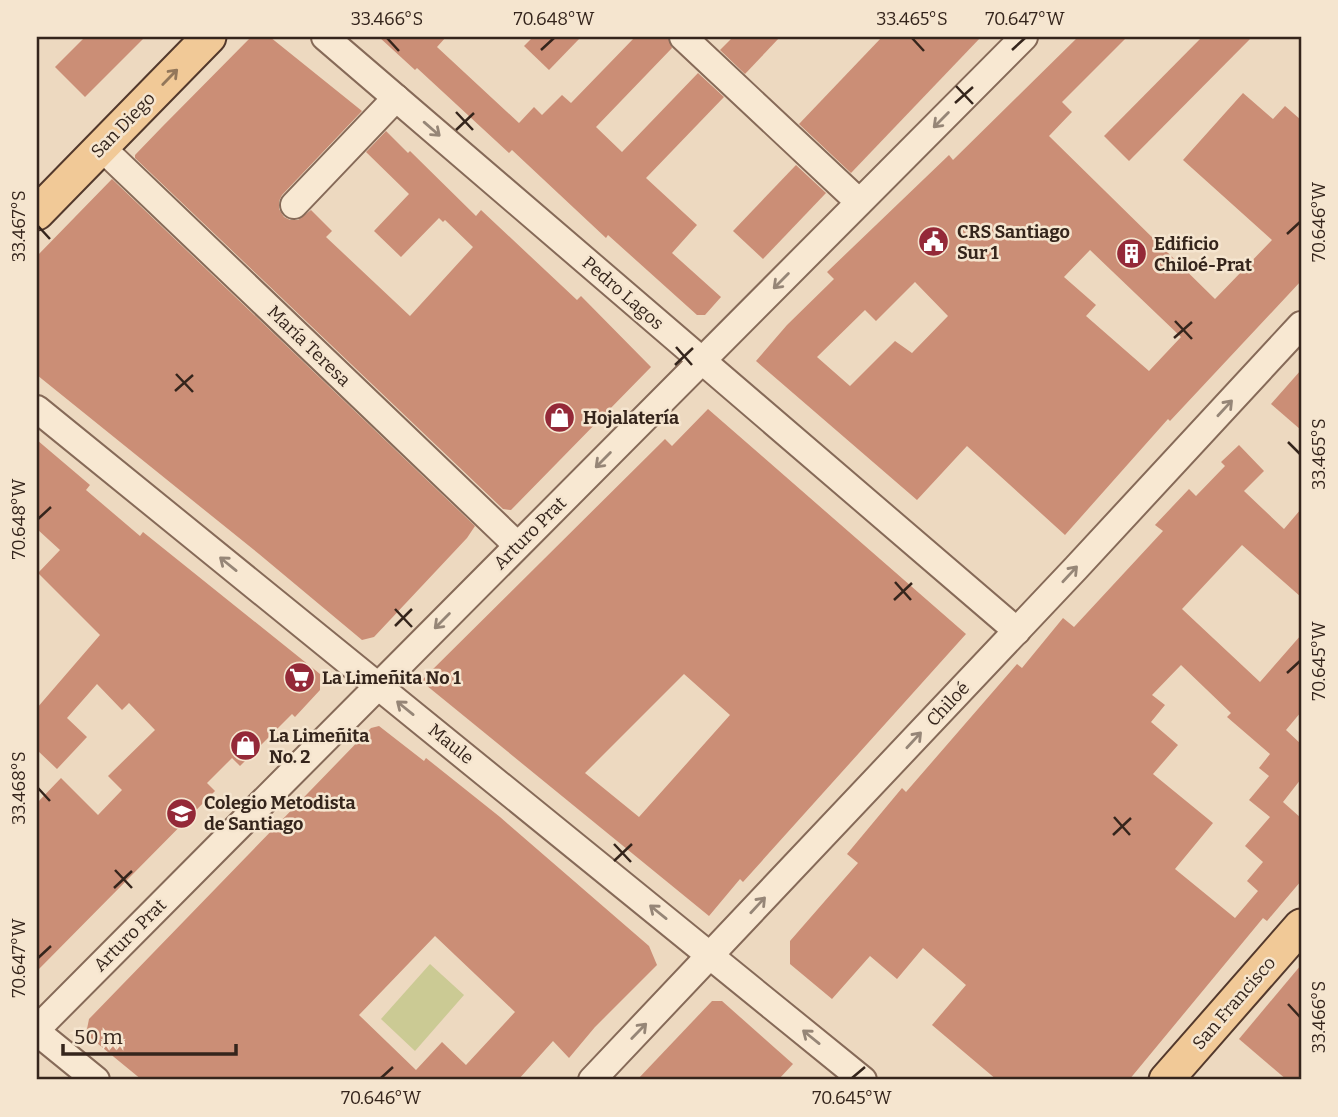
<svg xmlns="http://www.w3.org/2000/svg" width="1338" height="1117" viewBox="0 0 1338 1117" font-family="Bitter,serif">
	<rect width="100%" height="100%" fill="#edd9c0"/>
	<polygon fill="#cbca94" points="430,964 464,995 415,1051 381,1019"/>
	<g fill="#cb8e76" fill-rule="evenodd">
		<polygon points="85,37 145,37 85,97 55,67"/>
		<polygon points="251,37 270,37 362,111 282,195 279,201 279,209 284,217 290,220 298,220 311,210 332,231 326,237 410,316 473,247 445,220 443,222 439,218 401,257 374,231 409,194 366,152 386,131 408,153 410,151 476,216 481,210 577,300 581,296 651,367 511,510 503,509 135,158 135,155 162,127"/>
		<polygon points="379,37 446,37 437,47 519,123 534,107 542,115 562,95 571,103 635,37 668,37 672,48 596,127 622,152 698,73 724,97 646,178 697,225 672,253 721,297 705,315 697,315 608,235 606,238 512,150 509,153 417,68 415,70"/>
		<polygon points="533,37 581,37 549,70 524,46"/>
		<polygon points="733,37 780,37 745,74 720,50"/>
		<polygon points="882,37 981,37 851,173 799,124"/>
		<path d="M1078,37h49l-65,65 10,10 -23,24 166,163 57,-59 -89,-80 60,-67 30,26 12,-13 16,14v161l-131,140 -2,-2 -103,116 -98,-89 -50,54 -161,-139 31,-36 47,-46 -7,-7 122,-117 4,5zM1090,250l91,87 -32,34 -63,-55 10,-11 -32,-28zM915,282l33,34 -36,37 -17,-12 -45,45 -33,-29 48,-47 11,11z"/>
		<polygon points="1202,37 1252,37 1129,161 1104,136"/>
		<polygon points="796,165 826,193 763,259 733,231"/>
		<polygon points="112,179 475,526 467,538 374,637 362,640 259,554 37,375 37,256"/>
		<polygon points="1301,370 1301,430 1271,404"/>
		<path d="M708,409l258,225 -223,248 -3,-3 -31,37 -288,-235 244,-242 7,7zM684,674l46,41 -91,102 -54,-44z"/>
		<polygon points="37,440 90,485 86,490 140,536 143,532 320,674 320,690 295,717 292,714 240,766 232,758 207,783 215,791 37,971 37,803 61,778 98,815 122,790 108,776 155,730 129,703 122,710 97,684 67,718 87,737 57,769 37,750 37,708 100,635 38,573 60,550 37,529"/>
		<path d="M1239,445l25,26 -20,20 40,38 17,-20v88l-59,-52 -60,64 78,73 41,-47v77l-15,18 15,14v35l-18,23 18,16v63l-34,40 -4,-3 -134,162h-132l-65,-55 34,-40 -43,-37 -26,31 -27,-23 -38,43 -42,-35v-23l68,-78 -11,-9 55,-66 4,4 111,-128 5,4 41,-50 11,9 89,-96 -8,-6 34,-36 7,7 29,-30 -4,-4zM1181,665l50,48 -4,4 43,37 -11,14 10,8 -20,24 21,17 -25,29 18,16 -16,19 11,10 -23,27 -60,-49 38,-46 -60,-49 25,-29 -27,-23 14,-17 -13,-10z"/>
		<path d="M379,726l45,35 2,-3 74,59 149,129 8,19 -62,62 -26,31 -16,-17 -35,39h-376l-56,-46 3,-15 282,-291zM435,936l80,76 -49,53 -24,-23 -26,28 -57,-55z"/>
		<polygon points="1301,965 1301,1080 1287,1080 1239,1039"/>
		<polygon points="712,1001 722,1001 793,1064 778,1080 637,1080"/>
	</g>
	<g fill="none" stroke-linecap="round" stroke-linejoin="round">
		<defs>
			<g id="minor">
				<polyline points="325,37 1017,631"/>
				<polyline points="683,37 859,202"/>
				<polyline points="101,147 517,545"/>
				<polyline points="294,205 396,98"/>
				<polyline points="37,409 863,1080"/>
				<polyline points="37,1029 1024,37"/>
				<polyline points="37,1032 96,1080"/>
				<polyline points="592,1080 1076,568 1301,325"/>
			</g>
			<g id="major">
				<polyline points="37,213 209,37"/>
				<polyline points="1166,1080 1301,926"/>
			</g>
		</defs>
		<use href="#minor" stroke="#866a58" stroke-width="30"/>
		<use href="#major" stroke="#53392c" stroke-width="37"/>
		<use href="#minor" stroke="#f8e8d2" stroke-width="26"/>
		<use href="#major" stroke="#f1c997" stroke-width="33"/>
	</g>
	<defs><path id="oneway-shaft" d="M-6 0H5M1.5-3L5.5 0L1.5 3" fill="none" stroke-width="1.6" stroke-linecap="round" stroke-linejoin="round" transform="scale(1.75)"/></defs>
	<use stroke="#93775a" href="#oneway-shaft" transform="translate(170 77) rotate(-46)"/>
	<g stroke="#968677">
		<use href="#oneway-shaft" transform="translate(941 120) rotate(135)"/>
		<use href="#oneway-shaft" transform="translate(432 129) rotate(41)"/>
		<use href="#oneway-shaft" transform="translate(781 281) rotate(135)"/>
		<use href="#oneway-shaft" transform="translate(1225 408) rotate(-47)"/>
		<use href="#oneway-shaft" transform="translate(603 460) rotate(135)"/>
		<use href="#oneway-shaft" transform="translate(228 564) rotate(-141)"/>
		<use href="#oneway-shaft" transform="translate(1070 574) rotate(-47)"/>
		<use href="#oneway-shaft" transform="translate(442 621) rotate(135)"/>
		<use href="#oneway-shaft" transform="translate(405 708) rotate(-141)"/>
		<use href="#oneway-shaft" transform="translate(914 740) rotate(-47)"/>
		<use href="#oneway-shaft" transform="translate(758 905) rotate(-47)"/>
		<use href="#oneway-shaft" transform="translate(658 912) rotate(-141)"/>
		<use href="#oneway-shaft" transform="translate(639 1031) rotate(-46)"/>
		<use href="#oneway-shaft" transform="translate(811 1037) rotate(-141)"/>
	</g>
	<path fill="none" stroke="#35251c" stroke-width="2.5" d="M387,38l12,13M912,38l12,13M541,50l13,-12M1012,50l13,-12M956,86l17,18M955,103l18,-16M456,112l17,18M456,130l18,-17M38,226l12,13M1287,234l13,-12M1175,321l17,18M1174,338l18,-16M676,347l16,18M675,365l18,-17M176,374l17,18M175,391l18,-16M1288,442l12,12M38,519l13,-12M895,582l16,18M894,600l18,-17M395,609l17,18M395,626l17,-17M1287,673l13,-12M38,788l12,13M1114,817l16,18M1113,835l18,-17M614,844l17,18M614,861l18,-17M115,870l17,18M114,888l18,-17M38,958l13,-12M1288,1004l12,13M381,1078l12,-11M852,1078l13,-11"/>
	<defs>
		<symbol id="civic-disc" viewBox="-11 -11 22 22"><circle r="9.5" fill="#942938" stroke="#f5e5cf"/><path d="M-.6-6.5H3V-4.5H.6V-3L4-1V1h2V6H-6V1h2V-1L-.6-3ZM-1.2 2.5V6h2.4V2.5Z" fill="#fff"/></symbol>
		<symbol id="building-disc" viewBox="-11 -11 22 22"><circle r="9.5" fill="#942938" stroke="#f5e5cf"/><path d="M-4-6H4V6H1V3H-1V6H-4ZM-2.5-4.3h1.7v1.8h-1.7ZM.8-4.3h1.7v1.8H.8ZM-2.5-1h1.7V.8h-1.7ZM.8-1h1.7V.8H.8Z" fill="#fff"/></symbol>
		<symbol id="shop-disc" viewBox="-11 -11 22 22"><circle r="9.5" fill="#942938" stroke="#f5e5cf"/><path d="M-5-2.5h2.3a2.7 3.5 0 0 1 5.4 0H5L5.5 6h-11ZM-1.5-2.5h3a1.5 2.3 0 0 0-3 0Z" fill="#fff"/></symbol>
		<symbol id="supermarket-disc" viewBox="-11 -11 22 22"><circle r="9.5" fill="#942938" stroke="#f5e5cf"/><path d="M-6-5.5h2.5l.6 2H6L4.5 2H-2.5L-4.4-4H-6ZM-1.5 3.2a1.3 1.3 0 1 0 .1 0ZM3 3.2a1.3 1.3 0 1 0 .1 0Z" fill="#fff"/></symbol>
		<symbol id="school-disc" viewBox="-11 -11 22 22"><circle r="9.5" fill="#942938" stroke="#f5e5cf"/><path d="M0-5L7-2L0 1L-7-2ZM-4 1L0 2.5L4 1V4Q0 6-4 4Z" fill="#fff"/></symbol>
	</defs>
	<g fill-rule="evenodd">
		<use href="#civic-disc" x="916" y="224" width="35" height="35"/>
		<use href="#building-disc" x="1114" y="236" width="35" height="35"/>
		<use href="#shop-disc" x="542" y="400" width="35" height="35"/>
		<use href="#supermarket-disc" x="282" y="660" width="35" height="35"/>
		<use href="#shop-disc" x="228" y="728" width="35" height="35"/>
		<use href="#school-disc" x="164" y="796" width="35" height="35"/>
	</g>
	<g text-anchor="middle" stroke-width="5" stroke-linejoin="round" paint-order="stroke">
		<g font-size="18" fill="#35251c" stroke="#f5e5cf">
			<text transform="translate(123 125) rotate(-46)" y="6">San Diego</text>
			<text transform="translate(623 293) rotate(41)" y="6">Pedro Lagos</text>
			<text transform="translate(309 346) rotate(44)" y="6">María Teresa</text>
			<text transform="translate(530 533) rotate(-45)" y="6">Arturo Prat</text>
			<text transform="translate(948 704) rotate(-47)" y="6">Chiloé</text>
			<text transform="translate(451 744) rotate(39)" y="6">Maule</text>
			<text transform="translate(130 935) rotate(-45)" y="6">Arturo Prat</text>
			<text transform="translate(1234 1003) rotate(-49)" y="6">San Francisco</text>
		</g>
		<g font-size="18" font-weight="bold" fill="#35251c" stroke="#f5e5cf" text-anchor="start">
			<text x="957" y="238">CRS Santiago<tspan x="957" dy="21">Sur 1</tspan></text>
			<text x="1154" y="250">Edificio<tspan x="1154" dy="21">Chiloé-Prat</tspan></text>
			<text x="583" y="424">Hojalatería</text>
			<text x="322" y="684">La Limeñita No 1</text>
			<text x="269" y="742">La Limeñita<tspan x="269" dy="21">No. 2</tspan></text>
			<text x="204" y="809">Colegio Metodista<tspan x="204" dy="21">de Santiago</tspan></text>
		</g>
	</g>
	<rect width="1338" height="1117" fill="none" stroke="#f5e5cf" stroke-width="77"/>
	<path d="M63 1044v10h173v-10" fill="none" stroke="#35251c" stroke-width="3.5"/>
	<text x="74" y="1044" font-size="21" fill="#35251c" stroke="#f5e5cf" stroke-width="5" paint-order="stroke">50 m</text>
	<rect x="38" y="38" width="1262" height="1040" fill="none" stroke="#35251c" stroke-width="2.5"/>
	<g font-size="18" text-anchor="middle" fill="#35251c">
		<text x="387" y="25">33.466°S</text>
		<text x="554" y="25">70.648°W</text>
		<text x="912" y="25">33.465°S</text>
		<text x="1025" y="25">70.647°W</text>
		<text transform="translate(1319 222) rotate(-90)" y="6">70.646°W</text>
		<text transform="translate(19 226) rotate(-90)" y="6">33.467°S</text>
		<text transform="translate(1319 454) rotate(-90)" y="6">33.465°S</text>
		<text transform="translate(19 519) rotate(-90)" y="6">70.648°W</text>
		<text transform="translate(1319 661) rotate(-90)" y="6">70.645°W</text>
		<text transform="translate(19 788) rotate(-90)" y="6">33.468°S</text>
		<text transform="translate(19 958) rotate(-90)" y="6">70.647°W</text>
		<text transform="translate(1319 1017) rotate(-90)" y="6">33.466°S</text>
		<text x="381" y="1104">70.646°W</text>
		<text x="852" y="1104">70.645°W</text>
	</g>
</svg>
